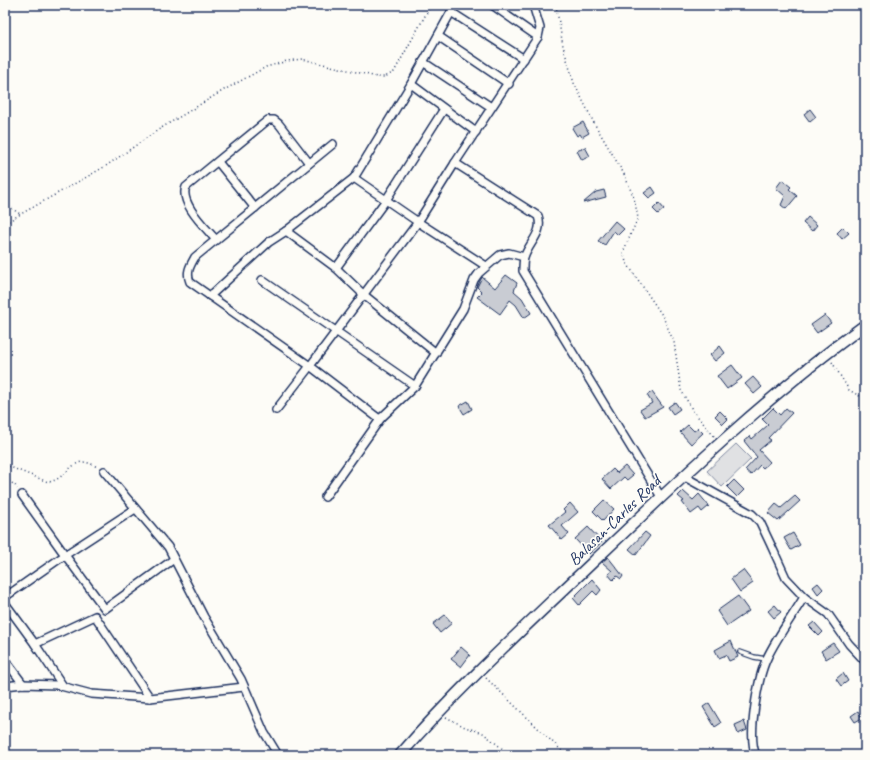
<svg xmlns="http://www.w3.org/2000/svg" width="870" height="760" viewBox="0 0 870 760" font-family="Caveat,sans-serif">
	<rect width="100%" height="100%" fill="#fdfcf7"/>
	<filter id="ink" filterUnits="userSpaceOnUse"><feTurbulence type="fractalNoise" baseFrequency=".025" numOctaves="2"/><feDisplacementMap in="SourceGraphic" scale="8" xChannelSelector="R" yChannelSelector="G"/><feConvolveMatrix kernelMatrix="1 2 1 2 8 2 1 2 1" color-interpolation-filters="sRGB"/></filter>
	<g filter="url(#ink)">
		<polygon fill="#e0e1e3" stroke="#7e88a0" points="736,444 751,459 722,487 707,471"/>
		<g fill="#c9ccd3" stroke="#1b2f5e">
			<polygon points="810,109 816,117 810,122 804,114"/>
			<polygon points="583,122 589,133 582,137 580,134 577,136 572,128"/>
			<polygon points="585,147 590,156 582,160 577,151"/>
			<polygon points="782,180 791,187 789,189 797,196 786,209 781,205 785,196 776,188"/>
			<polygon points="652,187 656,193 649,198 644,193"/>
			<polygon points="604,190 606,197 583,203 596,192"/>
			<polygon points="659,203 664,209 658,214 653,209"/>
			<polygon points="808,217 817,225 812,231 803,223"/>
			<polygon points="615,221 624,229 618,235 614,231 605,245 598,241"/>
			<polygon points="843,227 849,233 842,239 837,233"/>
			<polygon points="506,275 517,283 514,291 522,298 531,313 524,318 516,305 510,300 500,314 477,297 482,292 477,287 482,277 495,288"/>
			<polygon points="825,315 831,323 817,333 811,325"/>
			<polygon points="720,346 725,353 715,361 710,355"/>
			<polygon points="732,365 742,378 727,389 717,376"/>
			<polygon points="753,377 762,387 754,394 745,384"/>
			<polygon points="652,392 663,407 645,417 640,410 652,403 647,395"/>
			<polygon points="468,401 472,409 464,414 459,406"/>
			<polygon points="675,402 680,409 673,414 668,407"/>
			<polygon points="773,408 780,415 786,408 792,413 768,438 771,440 759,450 770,462 763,468 760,465 751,475 745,470 757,457 744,441 750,436 752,439 768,425 762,419"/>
			<polygon points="720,411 728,419 723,424 715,416"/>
			<polygon points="688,425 694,431 698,428 703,433 691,444 680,432"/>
			<polygon points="625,466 633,475 627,480 624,477 611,489 602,479 613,469 617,473"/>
			<polygon points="734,480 744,490 737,497 727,487"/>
			<polygon points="683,491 693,500 699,494 709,506 702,512 699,508 691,514 682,502 684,501 678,496"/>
			<polygon points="795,496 800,501 778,521 768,513 776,504 781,508"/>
			<polygon points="604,500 614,509 603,521 593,511"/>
			<polygon points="570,503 578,512 562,526 569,534 562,540 549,525 565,512 563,510"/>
			<polygon points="588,527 602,542 589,554 575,539"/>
			<polygon points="645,532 650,536 636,555 629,549"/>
			<polygon points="793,533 800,545 791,550 784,538"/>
			<polygon points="608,557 623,576 621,579 617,576 613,580 608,574 612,571 602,562"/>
			<polygon points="743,570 753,583 740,592 731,579"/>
			<polygon points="592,579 601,590 597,595 593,591 579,605 573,598"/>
			<polygon points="818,583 823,589 818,594 813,587"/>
			<polygon points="738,596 749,611 727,626 717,611"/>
			<polygon points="775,605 781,612 774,618 768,611"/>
			<polygon points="445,615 452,623 440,633 433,624"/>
			<polygon points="814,622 823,632 819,636 809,626"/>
			<polygon points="731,641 738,657 729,661 726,655 719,658 715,650"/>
			<polygon points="833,643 839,651 826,659 821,651"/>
			<polygon points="461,647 470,655 461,667 451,659"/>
			<polygon points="843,673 848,681 841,686 836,679"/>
			<polygon points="709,703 721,723 715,727 703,707"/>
			<polygon points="858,711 862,718 855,722 851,716"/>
			<polygon points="744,721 747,730 738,734 735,725"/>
		</g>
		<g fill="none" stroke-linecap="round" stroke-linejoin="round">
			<defs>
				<polyline id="lane" points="740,652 754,657 766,659"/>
				<g id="street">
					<polyline points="455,5 411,84 354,178 418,222 455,163"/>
					<polyline points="492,5 538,37"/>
					<path d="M533,5l7,23 -2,9 -83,126 83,53c6,17 -9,26 -14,42 -1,4 -1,8 -1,13l138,226"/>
					<polyline points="451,12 524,59"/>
					<polyline points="438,36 509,84"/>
					<polyline points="423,62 491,107"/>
					<polyline points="411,84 476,132"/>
					<polyline points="218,162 255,208"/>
					<polyline points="286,231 354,178"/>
					<path d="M216,240c-10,-12 -37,-37 -30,-53l82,-67h6l5,4 30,39"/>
					<polyline points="486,266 418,222 310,366 378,418 381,418 415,386 463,309 474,280 479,273 500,255 509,253 524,257"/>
					<polyline points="336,268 386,200 444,109"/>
					<polyline points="262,280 415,386"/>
					<polyline points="210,296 269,242 286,231 336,268 364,295 436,353"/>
					<path d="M276,410l34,-44 -120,-84c-4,-10 0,-16 5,-25l138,-113"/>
					<polyline points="104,471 168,547 204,617 241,679 264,732 278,755"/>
					<polyline points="683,476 752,514 760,522 770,543 786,578 804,597 828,614 849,644 865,661"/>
					<polyline points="22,495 65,555 135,509"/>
					<polyline points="325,497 381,418"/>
					<polyline points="5,597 65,555 105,609 174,559"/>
					<polyline points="5,603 35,644"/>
					<polyline points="5,660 23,684"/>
					<polyline points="5,686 23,684 57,685 91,694 150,698 244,687"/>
					<polyline points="63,686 35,644 95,616 150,698"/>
					<path d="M756,755c-9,-18 2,-78 11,-97 10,-21 25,-41 37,-61"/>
				</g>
				<path id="secondary" d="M400,755c60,-69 127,-130 194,-194 86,-82 174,-166 271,-236"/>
			</defs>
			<use href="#lane" stroke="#1b2f5e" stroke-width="6"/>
			<use href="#street" stroke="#1b2f5e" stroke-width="10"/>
			<use href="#secondary" stroke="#1b2f5e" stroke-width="13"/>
			<g stroke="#1b2f5e" stroke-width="1.5" stroke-dasharray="1 3" stroke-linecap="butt">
				<polyline points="556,5 563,46 574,83 594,123 624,174 634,198 638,218 623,252 626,262 662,315 674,342 681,390 693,411 714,436"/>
				<polyline points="5,204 20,214"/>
				<polyline points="5,223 106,166 158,130 224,90 266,67 287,61 302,59 377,77 385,77 394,72 431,5"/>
				<polyline points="832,362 849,390 865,399"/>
				<path d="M5,465l43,17c22,-3 24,-31 49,-15"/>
				<polyline points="5,479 15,485 17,489"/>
				<polyline points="486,678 566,755"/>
				<polyline points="446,717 465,727 483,733 504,750 513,755"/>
				<polyline points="427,755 429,753 431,755"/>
			</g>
			<use href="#lane" stroke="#fdfcf7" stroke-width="3.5"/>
			<use href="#street" stroke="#fdfcf7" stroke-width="7"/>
			<use href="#secondary" stroke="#fdfcf7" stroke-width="10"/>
		</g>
	</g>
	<g text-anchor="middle" stroke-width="3.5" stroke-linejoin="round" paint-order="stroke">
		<g font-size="17" fill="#1b2f5e" stroke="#fdfcf7">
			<text transform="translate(614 520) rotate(-44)" y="6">Balasan-Carles Road</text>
		</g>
	</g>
	<rect width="870" height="760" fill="none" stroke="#fdfcf7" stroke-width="20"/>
	<rect x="10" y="10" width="850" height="740" fill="none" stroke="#1b2f5e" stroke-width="1.5" filter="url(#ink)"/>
</svg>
